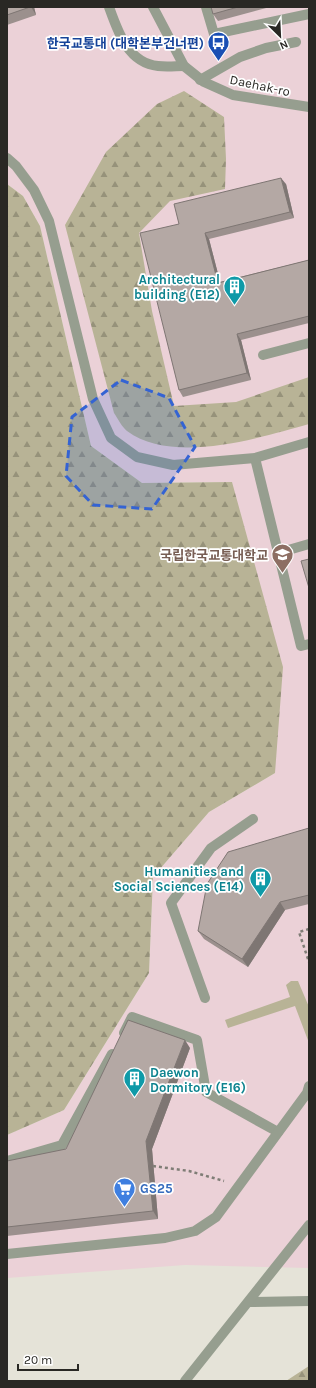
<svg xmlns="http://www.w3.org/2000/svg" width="316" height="1388" viewBox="0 0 316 1388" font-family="Karla,'Noto Sans KR',sans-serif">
	<defs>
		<pattern id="forest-firs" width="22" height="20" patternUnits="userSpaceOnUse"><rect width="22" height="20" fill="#b8b396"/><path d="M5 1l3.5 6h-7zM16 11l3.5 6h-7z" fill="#96927a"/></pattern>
	</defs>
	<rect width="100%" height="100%" fill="#e5e3d8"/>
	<polygon fill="#ebd1d7" points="7,7 309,7 309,1268 185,1265 7,1278 7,1135 64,1110 149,973 153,877 209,812 275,773 232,482 142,483 91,446 40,226 23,196 7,184"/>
	<g fill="url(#forest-firs)">
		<path d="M184,91l40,26 2,42 -1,30 -55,12 -31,32 13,78 22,95 62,-4 73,-25v47c-50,14 -136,41 -182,7 -5,-4 -9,-12 -13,-18l-49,-188 41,-73 51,-48z"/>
		<polygon points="7,184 23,196 40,226 91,446 142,483 232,482 283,667 275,773 209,812 153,877 149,973 64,1110 7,1135"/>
		<polygon points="309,1366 309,1381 286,1381"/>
	</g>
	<polygon fill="#b8b396" points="291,981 298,981 309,1007 309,1043 295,1006 228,1028 225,1020 290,997 286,985"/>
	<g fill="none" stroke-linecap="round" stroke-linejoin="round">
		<g stroke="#7f7d76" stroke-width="2.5" stroke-dasharray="3 3" stroke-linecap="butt">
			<polyline points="309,929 299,932 309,962"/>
			<polyline points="153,1166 189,1171 224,1181"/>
		</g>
		<g stroke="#969e8f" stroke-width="10">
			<path d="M109,7c9,25 19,56 49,59 9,1 18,0 26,0"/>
			<polyline points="153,7 184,66 204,82 233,95 309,107"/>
			<polyline points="206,7 214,34 309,14"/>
			<polyline points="200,80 240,57 266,48 296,42"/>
			<polyline points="7,158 16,166 34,190 49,221 93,399 111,438 137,457 173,465 255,458 309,442"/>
			<polyline points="263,355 309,343"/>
			<polyline points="255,458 301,646 309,644"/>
			<polyline points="278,553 309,544"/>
			<polyline points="205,998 171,903 211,848 253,819"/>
			<polyline points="124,1033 132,1017 197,1040 206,1092 278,1132"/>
			<polyline points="7,1161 62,1145 112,1054"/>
			<polyline points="7,1254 165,1238 195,1231 216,1217 307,1093 309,1086"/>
			<polyline points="249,1302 309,1301"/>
			<polyline points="185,1381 309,1225"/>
		</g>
	</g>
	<g fill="#9b908d">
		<polygon points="7,7 34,7 36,15 7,25"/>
		<polygon points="211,7 270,7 218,21 213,14"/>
		<polygon points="286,184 294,218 209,239 220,282 309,260 309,323 241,340 251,380 183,397 179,390 179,224"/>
		<polygon points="309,828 309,904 285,910 248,967 204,939 198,931"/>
		<polygon points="190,1048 152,1149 158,1219 7,1236 7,1161 66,1149"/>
	</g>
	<g fill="#7e7673">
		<polygon points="31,7 34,7 36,15"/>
		<polygon points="281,178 286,184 294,218 290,212"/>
		<polygon points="205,233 209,239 222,289 218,283"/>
		<polygon points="237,334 241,340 251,380 247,373"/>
		<polygon points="280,902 285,910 248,967 242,959"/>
		<polygon points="185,1040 190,1048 152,1149 158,1219 153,1211 146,1141"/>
	</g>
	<g fill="#b4a8a4" stroke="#7e7673">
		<polygon points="7,7 30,7 7,15"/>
		<polygon points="211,7 238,7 213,14"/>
		<polygon points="281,178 290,212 205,233 218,283 309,260 309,316 237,334 247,373 179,390 140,233 179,224 174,204"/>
		<polygon points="309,559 309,588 301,561"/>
		<polygon points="309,828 309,895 280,902 242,959 198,931 207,884 228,852"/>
		<polygon points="128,1020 185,1040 146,1141 153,1211 7,1227 7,1161 66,1149"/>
	</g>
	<path fill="#3463d3" fill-opacity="0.2" stroke="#3463d3" stroke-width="3" stroke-dasharray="8 5" stroke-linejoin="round" d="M121,380l48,18 26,49 -43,62 -59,-4 -27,-29 6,-59z"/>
	<defs>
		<symbol id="bus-pin" viewBox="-11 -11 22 30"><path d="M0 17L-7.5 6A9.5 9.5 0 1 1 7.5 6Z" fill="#1a4fb4" stroke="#fff"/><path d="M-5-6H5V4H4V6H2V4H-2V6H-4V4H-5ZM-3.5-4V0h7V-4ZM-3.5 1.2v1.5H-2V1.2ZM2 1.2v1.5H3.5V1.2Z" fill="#fff"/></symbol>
		<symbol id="building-pin" viewBox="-11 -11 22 30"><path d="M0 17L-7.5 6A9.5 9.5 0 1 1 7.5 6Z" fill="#0f9aa8" stroke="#fff"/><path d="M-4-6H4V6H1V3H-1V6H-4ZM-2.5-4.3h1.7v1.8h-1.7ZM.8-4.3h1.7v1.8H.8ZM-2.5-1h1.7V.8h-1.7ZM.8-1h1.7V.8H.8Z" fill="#fff"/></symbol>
		<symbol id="university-pin" viewBox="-11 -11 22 30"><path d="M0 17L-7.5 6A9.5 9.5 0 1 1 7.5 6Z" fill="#8d6e63" stroke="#fff"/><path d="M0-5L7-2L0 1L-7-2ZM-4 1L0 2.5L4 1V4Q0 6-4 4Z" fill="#fff"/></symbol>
		<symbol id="supermarket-pin" viewBox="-11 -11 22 30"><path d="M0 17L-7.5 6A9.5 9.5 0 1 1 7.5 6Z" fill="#3f7fe0" stroke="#fff"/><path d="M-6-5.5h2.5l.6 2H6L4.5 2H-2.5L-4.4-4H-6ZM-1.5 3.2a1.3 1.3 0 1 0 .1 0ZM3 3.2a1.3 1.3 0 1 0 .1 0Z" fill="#fff"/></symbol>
	</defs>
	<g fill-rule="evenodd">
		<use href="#bus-pin" x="206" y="30" width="25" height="34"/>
		<use href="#building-pin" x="222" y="274" width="25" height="34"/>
		<use href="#university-pin" x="270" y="542" width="25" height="34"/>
		<use href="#building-pin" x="248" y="866" width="25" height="34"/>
		<use href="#building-pin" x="122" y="1066" width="25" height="34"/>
		<use href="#supermarket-pin" x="112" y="1176" width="25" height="34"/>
	</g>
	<g text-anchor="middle" stroke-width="3.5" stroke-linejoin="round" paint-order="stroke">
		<g font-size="13" font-weight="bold" fill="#164399" stroke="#fff" text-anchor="end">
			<text x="204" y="48">한국교통대 (대학본부건너편)</text>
		</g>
		<g font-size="13" fill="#292824" stroke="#fff">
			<text transform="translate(260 85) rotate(12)" y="5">Daehak-ro</text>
		</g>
		<g font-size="13" font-weight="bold" fill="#0d838f" stroke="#fff" text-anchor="end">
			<text x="220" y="284">Architectural<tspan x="220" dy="15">building (E12)</tspan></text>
			<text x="244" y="876">Humanities and<tspan x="244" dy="15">Social Sciences (E14)</tspan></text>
			<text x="150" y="1077" text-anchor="start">Daewon<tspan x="150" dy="15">Dormitory (E16)</tspan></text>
		</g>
		<g font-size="13" font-weight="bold" fill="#785e54" stroke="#fff" text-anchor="end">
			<text x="268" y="560">국립한국교통대학교</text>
		</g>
		<g font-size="13" font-weight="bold" fill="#366cbe" stroke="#fff" text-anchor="start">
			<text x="140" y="1193">GS25</text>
		</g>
	</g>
	<rect width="316" height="1388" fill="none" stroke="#292824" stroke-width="16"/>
	<g transform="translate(280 36) rotate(156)" stroke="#ffffff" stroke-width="3" paint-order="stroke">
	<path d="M0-3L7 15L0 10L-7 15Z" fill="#292824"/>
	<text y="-6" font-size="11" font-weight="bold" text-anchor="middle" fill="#292824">N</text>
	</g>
	<path d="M18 1364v6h60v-6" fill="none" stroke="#292824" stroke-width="2"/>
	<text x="24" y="1364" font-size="12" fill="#292824" stroke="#ffffff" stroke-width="3" paint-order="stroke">20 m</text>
</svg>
